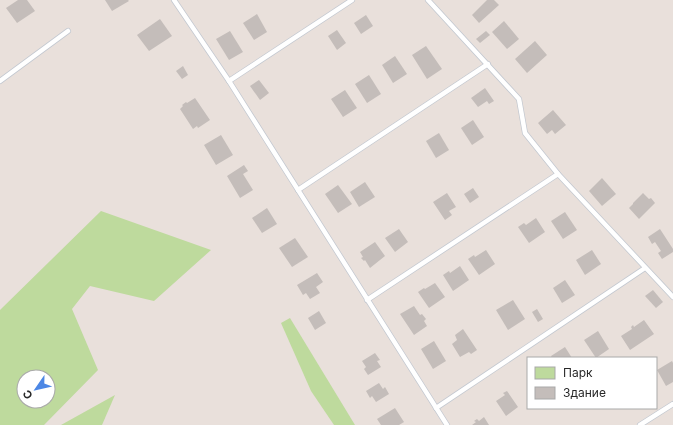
<svg xmlns="http://www.w3.org/2000/svg" width="673" height="425" viewBox="0 0 673 425" font-family="Inter,sans-serif">
	<rect width="100%" height="100%" fill="#e9e0db"/>
	<g fill="#beda9d" fill-rule="evenodd">
		<path d="M101,211l110,39 -57,51 -64,-15 -18,23 26,61 -54,55h-44v-115zM24,377h24v24h-24z"/>
		<polygon points="290,318 355,425 334,425 311,391 281,323"/>
		<polygon points="115,395 102,425 61,425"/>
	</g>
	<g fill="#c4bdba">
		<polygon points="18,0 27,0 35,11 17,23 6,8"/>
		<polygon points="105,0 128,0 129,1 112,11"/>
		<polygon points="487,0 494,0 499,5 479,23 472,15"/>
		<polygon points="257,14 267,32 254,40 243,23"/>
		<polygon points="366,15 373,26 361,34 354,23"/>
		<polygon points="160,19 172,36 149,51 137,35"/>
		<polygon points="504,21 519,39 507,49 492,32"/>
		<polygon points="337,30 346,43 337,50 328,36"/>
		<polygon points="230,31 243,52 229,60 216,39"/>
		<polygon points="486,31 490,35 480,43 476,39"/>
		<polygon points="535,41 547,55 527,73 515,59"/>
		<polygon points="426,46 442,69 427,79 412,55"/>
		<polygon points="395,56 407,74 393,83 382,65"/>
		<polygon points="183,66 188,75 182,79 176,71"/>
		<polygon points="369,75 381,94 367,103 355,84"/>
		<polygon points="259,80 269,93 260,100 250,86"/>
		<polygon points="485,88 494,101 489,104 487,101 478,107 471,98"/>
		<polygon points="345,90 357,108 343,117 331,99"/>
		<polygon points="195,98 210,120 198,128 197,126 193,129 180,109 183,106 182,105 186,102 187,103"/>
		<polygon points="553,110 566,125 555,134 552,130 547,134 538,123"/>
		<polygon points="473,120 484,137 472,145 461,128"/>
		<polygon points="439,133 449,150 436,158 426,141"/>
		<polygon points="221,135 233,155 216,165 204,145"/>
		<polygon points="244,165 248,171 243,174 253,190 240,198 227,176"/>
		<polygon points="602,178 616,194 602,206 589,191"/>
		<polygon points="365,182 375,197 359,207 350,192"/>
		<polygon points="338,185 352,204 338,213 325,194"/>
		<polygon points="473,188 479,197 470,203 464,194"/>
		<polygon points="447,193 456,207 449,211 452,215 445,220 433,202"/>
		<polygon points="643,193 649,199 651,198 655,203 639,219 629,208 633,204 633,203"/>
		<polygon points="267,208 277,224 262,233 252,218"/>
		<polygon points="565,212 577,230 563,239 551,221"/>
		<polygon points="536,218 545,232 529,243 518,227 524,223 526,225"/>
		<polygon points="399,229 408,242 395,252 385,238"/>
		<polygon points="660,229 673,249 673,252 662,259 658,253 661,251 655,242 652,244 648,237"/>
		<polygon points="295,238 308,257 292,267 279,248"/>
		<polygon points="375,242 385,256 370,268 365,260 364,261 361,258 363,257 360,252"/>
		<polygon points="486,250 495,264 479,275 468,259 474,255 475,257"/>
		<polygon points="592,250 601,264 585,275 576,260"/>
		<polygon points="460,266 469,280 453,291 443,275 449,271 450,273"/>
		<polygon points="317,273 323,282 316,287 320,293 310,299 306,293 303,295 297,285"/>
		<polygon points="565,280 575,295 562,303 553,288"/>
		<polygon points="435,283 445,297 429,308 418,292 424,288 425,289"/>
		<polygon points="653,290 663,302 656,308 645,296"/>
		<polygon points="513,300 525,319 508,330 496,310"/>
		<polygon points="414,306 420,315 422,314 426,319 424,321 427,326 414,335 400,314"/>
		<polygon points="537,309 543,319 538,322 532,312"/>
		<polygon points="319,311 326,323 315,330 308,318"/>
		<polygon points="644,320 654,334 630,350 621,336 632,329 631,327 633,325 634,327"/>
		<polygon points="463,329 477,350 471,354 469,352 460,357 452,344 457,340 455,335"/>
		<polygon points="598,331 609,349 596,358 584,340"/>
		<polygon points="434,341 446,361 433,369 421,349"/>
		<polygon points="565,347 572,358 552,358 551,356"/>
		<polygon points="375,353 380,360 377,361 381,367 368,375 364,369 366,367 362,361"/>
		<polygon points="672,361 673,363 673,382 666,386 657,370"/>
		<polygon points="379,383 383,389 385,387 389,394 376,402 372,396 370,398 366,391"/>
		<polygon points="507,391 518,407 506,416 496,401 505,395 503,393"/>
		<polygon points="395,408 404,422 399,425 381,425 377,419"/>
		<polygon points="484,417 489,425 472,425 476,422 474,421 477,419 479,421"/>
	</g>
	<g fill="none" stroke-linecap="round" stroke-linejoin="round">
		<defs>
			<g id="service">
				<polyline points="174,0 229,81 447,425"/>
				<polyline points="428,0 519,99 525,133 558,174 673,297"/>
				<polyline points="0,81 68,31"/>
				<polyline points="229,81 352,0"/>
				<polyline points="298,190 488,64"/>
				<polyline points="367,300 558,174"/>
				<polyline points="436,408 645,268"/>
				<polyline points="640,425 673,404"/>
			</g>
		</defs>
		<use href="#service" stroke="#c3c8d0" stroke-width="6"/>
		<use href="#service" stroke="#fff" stroke-width="4.5"/>
	</g>
	<rect x="527" y="357" width="130" height="52" fill="#ffffff" stroke="#a9a9a9"/>
	<rect x="535" y="367" width="20" height="12" fill="#beda9d" stroke="#a9a9a9"/>
	<text x="563" y="377" font-size="12" fill="#282828">Парк</text>
	<rect x="535" y="387" width="20" height="12" fill="#c4bdba" stroke="#a9a9a9"/>
	<text x="563" y="397" font-size="12" fill="#282828">Здание</text>
	<g transform="translate(36 389) rotate(236)"><circle r="19" fill="#ffffff" stroke="#a9a9a9"/>
	<path d="M0-3L7 15L0 10L-7 15Z" fill="#4c87e5"/>
	<text y="-6" font-size="11" font-weight="bold" text-anchor="middle" fill="#282828">С</text>
	</g>
</svg>
